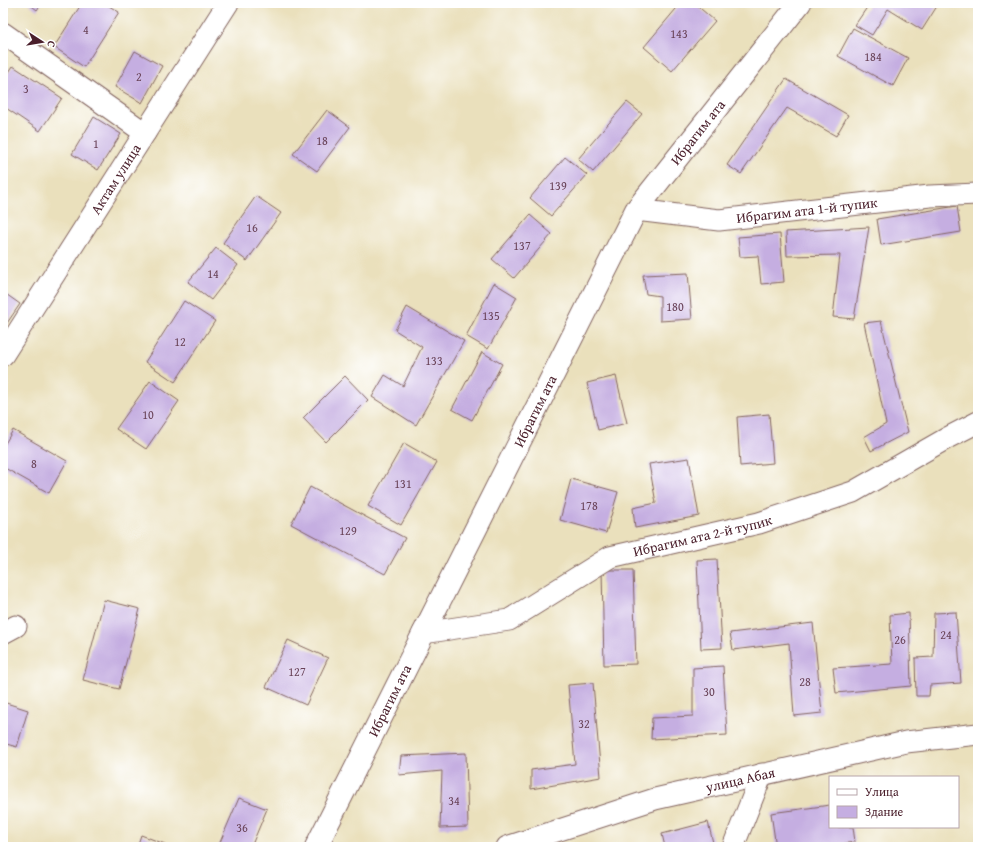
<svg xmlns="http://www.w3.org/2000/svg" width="981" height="850" viewBox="0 0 981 850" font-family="'Gentium Book Plus',serif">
	<rect width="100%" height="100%" fill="#fff"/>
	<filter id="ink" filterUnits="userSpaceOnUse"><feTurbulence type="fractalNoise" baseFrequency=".025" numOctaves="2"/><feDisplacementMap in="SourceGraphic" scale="8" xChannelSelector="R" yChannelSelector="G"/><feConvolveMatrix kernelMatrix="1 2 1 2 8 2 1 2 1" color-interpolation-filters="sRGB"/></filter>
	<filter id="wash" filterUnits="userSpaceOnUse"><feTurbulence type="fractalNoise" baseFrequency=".012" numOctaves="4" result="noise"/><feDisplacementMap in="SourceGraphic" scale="16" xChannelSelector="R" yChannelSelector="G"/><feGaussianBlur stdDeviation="0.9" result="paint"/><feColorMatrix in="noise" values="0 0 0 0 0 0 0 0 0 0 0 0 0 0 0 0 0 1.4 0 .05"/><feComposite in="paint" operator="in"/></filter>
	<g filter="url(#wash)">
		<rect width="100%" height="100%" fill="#eae0bc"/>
		<g id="blocks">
			<g fill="#c5aee1">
				<polygon points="28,3 42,3 37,10"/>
				<polygon points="82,3 104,3 119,12 84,67 54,47"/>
				<polygon points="681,3 694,3 715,21 672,71 644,47"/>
				<polygon points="870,3 939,3 922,30 888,9 872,35 855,25"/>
				<polygon points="853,28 908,58 893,86 838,56"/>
				<polygon points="135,51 162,66 142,103 115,87"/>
				<polygon points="13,66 62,98 40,131 3,106 3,81"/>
				<polygon points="786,79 848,115 836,136 787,108 741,174 727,165"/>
				<polygon points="627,102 642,114 593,172 578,159"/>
				<polygon points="327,110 350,127 317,171 293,154"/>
				<polygon points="94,117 121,134 98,170 72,154"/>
				<polygon points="565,157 587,175 551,216 530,198"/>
				<polygon points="256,196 281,213 247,261 223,243"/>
				<polygon points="957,206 961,232 881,245 877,219"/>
				<polygon points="530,215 552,234 514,278 492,259"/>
				<polygon points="869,227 854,319 833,317 840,255 787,256 786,232"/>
				<polygon points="780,234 784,282 761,284 758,256 740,257 738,237"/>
				<polygon points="216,248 238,265 211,300 188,282"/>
				<polygon points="688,273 692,319 660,321 660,296 646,294 643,275"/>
				<polygon points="494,283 517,297 488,349 466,336"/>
				<polygon points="3,292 20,304 3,329"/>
				<polygon points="184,301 215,321 175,382 145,362"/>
				<polygon points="407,307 464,341 416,425 372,397 385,375 403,386 422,347 395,330"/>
				<polygon points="881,321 908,432 871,451 864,437 886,424 864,323"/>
				<polygon points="482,352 502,364 472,420 452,409"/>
				<polygon points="345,376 368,400 326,442 303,418"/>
				<polygon points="616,376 627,423 598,430 587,383"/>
				<polygon points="150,381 179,401 146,449 116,429"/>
				<polygon points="769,414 773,463 740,466 737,417"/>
				<polygon points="13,430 67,461 49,493 3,467 3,447"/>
				<polygon points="404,443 437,462 401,525 368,506"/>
				<polygon points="689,458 699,516 635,528 633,508 656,503 649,464"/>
				<polygon points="571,479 618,492 606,533 560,520"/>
				<polygon points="310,487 405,538 385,574 291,524"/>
				<polygon points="717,559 722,648 701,649 697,560"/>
				<polygon points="602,570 633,570 636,664 604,665"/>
				<polygon points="104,600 140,609 119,689 83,680"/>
				<polygon points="956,612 961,683 930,685 929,696 916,696 915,658 933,657 934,613"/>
				<polygon points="909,613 911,686 836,693 833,668 892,664 890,615"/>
				<polygon points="813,623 822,713 794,716 789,643 733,650 730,633"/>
				<polygon points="288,640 328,658 306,705 266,687"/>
				<polygon points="723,666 727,735 651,739 652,718 693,716 693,668"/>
				<polygon points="593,683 601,777 531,789 531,770 575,764 568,685"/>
				<polygon points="3,702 28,710 17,747 3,743"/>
				<polygon points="466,753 468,827 440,828 442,771 399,775 401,756"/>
				<polygon points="239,798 267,809 251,847 218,847"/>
				<polygon points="830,805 830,827 853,827 855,842 817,847 776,847 771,813"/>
				<polygon points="708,822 714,847 665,847 662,834"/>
				<polygon points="141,835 165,844 164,847 137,847"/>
			</g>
		</g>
	</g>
	<g filter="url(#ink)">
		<use href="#blocks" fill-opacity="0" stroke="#82635e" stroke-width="1"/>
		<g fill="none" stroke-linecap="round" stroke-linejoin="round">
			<defs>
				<g id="minor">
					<polyline points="3,33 145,133"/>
					<path id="s1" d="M636,210l83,10 211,-24 48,-2"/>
					<path id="s2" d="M3,355l225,-352"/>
					<polyline points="3,633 16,626"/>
					<path id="s3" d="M423,633l86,-13 101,-63 149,-34 94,-31 96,-55 29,-15"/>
					<path id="s4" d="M507,847l148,-48 251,-57 72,-8"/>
					<polyline points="733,847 762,774"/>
				</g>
				<g id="tertiary">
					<path id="s5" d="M316,847l320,-637 164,-207"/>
				</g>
			</defs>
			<use href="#minor" stroke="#82635e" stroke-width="23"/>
			<use href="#tertiary" stroke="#82635e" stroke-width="24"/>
			<use href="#minor" stroke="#fff" stroke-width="21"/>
			<use href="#tertiary" stroke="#fff" stroke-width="22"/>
		</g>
	</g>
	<g text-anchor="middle" stroke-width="3" stroke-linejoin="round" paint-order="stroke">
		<g font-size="12" fill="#694358">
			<text x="86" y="34">4</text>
			<text x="679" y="38">143</text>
			<text x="873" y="61">184</text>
			<text x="139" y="81">2</text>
			<text x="26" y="93">3</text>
			<text x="322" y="145">18</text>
			<text x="96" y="148">1</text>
			<text x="558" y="190">139</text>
			<text x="252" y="232">16</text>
			<text x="522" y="250">137</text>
			<text x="213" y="278">14</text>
			<text x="675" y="311">180</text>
			<text x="491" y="320">135</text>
			<text x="180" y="346">12</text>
			<text x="434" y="365">133</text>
			<text x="148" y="419">10</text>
			<text x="34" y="468">8</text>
			<text x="403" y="488">131</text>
			<text x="589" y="510">178</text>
			<text x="348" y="535">129</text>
			<text x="946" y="639">24</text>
			<text x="900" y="644">26</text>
			<text x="297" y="676">127</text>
			<text x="805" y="686">28</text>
			<text x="709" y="696">30</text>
			<text x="584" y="728">32</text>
			<text x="454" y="805">34</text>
			<text x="242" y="832">36</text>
		</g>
		<g font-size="14" fill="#4a1f2b" stroke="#fff">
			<text dy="5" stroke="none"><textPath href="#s5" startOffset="812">Ибрагим ата</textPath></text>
			<text dy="5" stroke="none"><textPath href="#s2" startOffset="209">Актам улица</textPath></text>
			<text dy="5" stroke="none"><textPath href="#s1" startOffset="172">Ибрагим ата 1-й тупик</textPath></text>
			<text dy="5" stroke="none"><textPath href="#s5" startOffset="488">Ибрагим ата</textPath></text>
			<text dy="5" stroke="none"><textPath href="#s3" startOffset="301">Ибрагим ата 2-й тупик</textPath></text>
			<text dy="5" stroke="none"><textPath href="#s5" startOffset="164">Ибрагим ата</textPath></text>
			<text dy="5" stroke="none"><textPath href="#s4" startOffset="243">улица Абая</textPath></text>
		</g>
	</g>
	<rect width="981" height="850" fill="none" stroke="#fff" stroke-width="16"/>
	<rect x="829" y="776" width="130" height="52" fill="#ffffff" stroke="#b7a5aa"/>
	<rect x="837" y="789" width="20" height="6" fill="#ffffff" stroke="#b7a5aa"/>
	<text x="865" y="796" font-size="12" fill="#4a1f2b">Улица</text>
	<rect x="837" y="806" width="20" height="12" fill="#c5aee1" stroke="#b7a5aa"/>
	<text x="865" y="816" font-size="12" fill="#4a1f2b">Здание</text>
	<g transform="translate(42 42) rotate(102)" stroke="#ffffff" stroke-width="3" paint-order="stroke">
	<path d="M0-3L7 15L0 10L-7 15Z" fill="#4a1f2b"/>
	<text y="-6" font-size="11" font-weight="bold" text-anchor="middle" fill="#4a1f2b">С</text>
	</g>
</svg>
